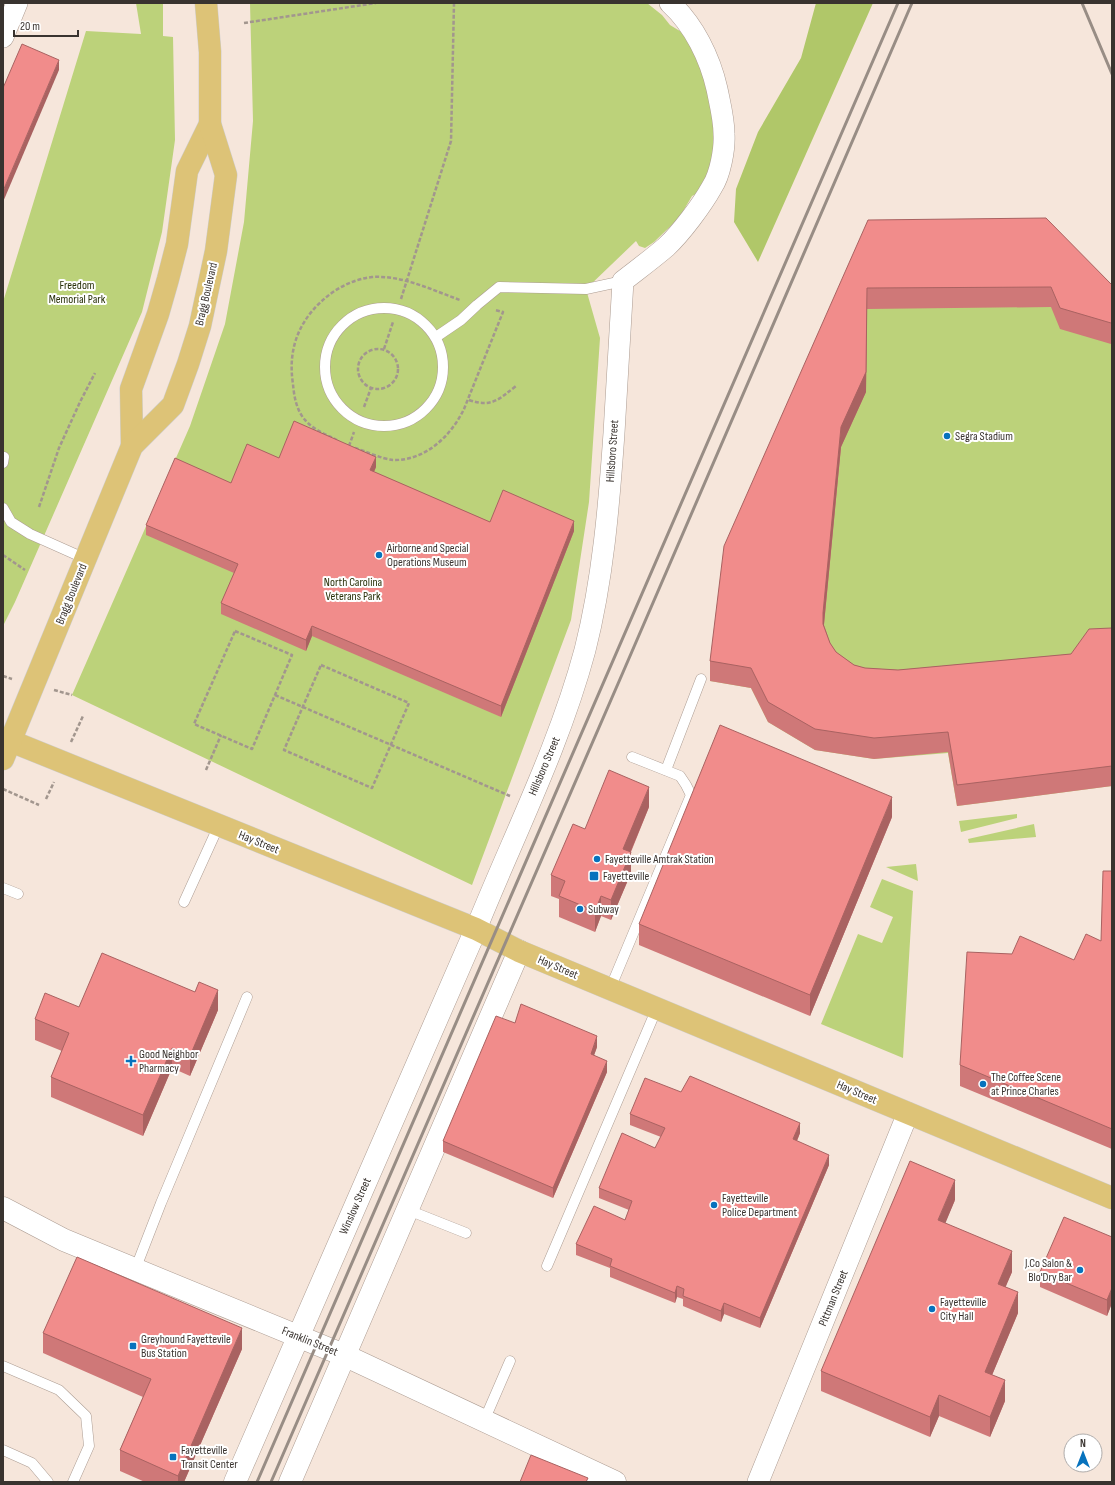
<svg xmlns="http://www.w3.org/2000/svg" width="1115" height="1485" viewBox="0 0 1115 1485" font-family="'Sofia Sans Condensed',sans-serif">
	<rect width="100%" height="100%" fill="#f6e6db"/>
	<g fill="#bcd27a">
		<polygon points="136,3 163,3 163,36 173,37 175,140 162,232 142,312 15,602 3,626 3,302 86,31 141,34"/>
		<polygon points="250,3 647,3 662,15 670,25 701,44 721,108 713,186 692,196 679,218 654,242 645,248 639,246 636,241 586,289 600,338 589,502 571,620 472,885 72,695 190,426 225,324 244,222 253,121"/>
		<polygon points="868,241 1112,306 1112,786 957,806 948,753 874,759 815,750 768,722 751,688 710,681"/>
		<polygon points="1017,814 1017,818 961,832 959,821"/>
		<polygon points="1034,824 1036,837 969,843 968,839"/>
		<polygon points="916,864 918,881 886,867"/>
		<polygon points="882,879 913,891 903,1058 821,1024 858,934 882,943 893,917 870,907"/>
	</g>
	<polygon fill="#b0c769" points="816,3 873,3 758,262 734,222 736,189 758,132 801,58"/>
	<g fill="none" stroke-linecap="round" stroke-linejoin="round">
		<defs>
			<g id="lane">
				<circle cx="384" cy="367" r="59"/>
				<polyline points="436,337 461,320 477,305 499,287 586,289 623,281"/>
				<polyline points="3,463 4,457"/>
				<polyline points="3,508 11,522 30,534 86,559"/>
				<polyline points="666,770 701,679"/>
				<polyline points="3,888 18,894"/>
				<polyline points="184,902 219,825"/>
				<polyline points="610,989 691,795 686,785 680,776 632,757"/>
				<polyline points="408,1210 466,1233"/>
				<polyline points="547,1266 657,1008"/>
				<polyline points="135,1270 161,1203 247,997"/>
				<polyline points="3,1366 59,1390 86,1416 89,1446 73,1482"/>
				<polyline points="484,1421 510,1361"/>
				<polyline points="3,1450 32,1463 48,1482"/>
			</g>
			<g id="street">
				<polyline points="3,37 17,3"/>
				<path d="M476,929c37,-92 83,-182 109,-279 18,-71 24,-145 29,-217 3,-51 6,-101 9,-152 14,-11 29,-22 43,-34 15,-14 36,-42 46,-60 8,-12 13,-38 12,-53 0,-15 -4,-30 -7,-45 -7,-31 -23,-64 -47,-86"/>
				<polyline points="758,1482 908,1113"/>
			</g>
			<g id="secondary">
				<polyline points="3,1208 64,1240 346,1356 615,1482"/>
				<polyline points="235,1482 476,929"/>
				<polyline points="290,1482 519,951"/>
			</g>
			<g id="primary">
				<polyline points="132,446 131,389 158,314 168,279 177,244 187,171 210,124"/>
				<polyline points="3,738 476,929 519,951 1112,1198"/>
				<polyline points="3,759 132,446 173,405 188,364 200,326 216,251 226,175 210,124 210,52 206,3"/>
			</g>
		</defs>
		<use href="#lane" stroke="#ad9d93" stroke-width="11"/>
		<use href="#street" stroke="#ad9d93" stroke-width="22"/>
		<use href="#secondary" stroke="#ad9d93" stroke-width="23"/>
		<use href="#primary" stroke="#cfcecd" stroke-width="23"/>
		<g stroke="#a2968e" stroke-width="2.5" stroke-dasharray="4 2" stroke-linecap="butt">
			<polyline points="244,23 376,3"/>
			<polyline points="401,299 451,141 454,3"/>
			<circle cx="378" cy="369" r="20"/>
			<polyline points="384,349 393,322"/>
			<path d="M469,400c23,8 30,-1 47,-14"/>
			<polyline points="364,407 371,388"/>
			<path d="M337,440c-10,-5 -23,-10 -31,-19 -9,-9 -12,-24 -13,-37 -6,-38 8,-69 40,-92 12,-8 24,-13 39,-15 30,-2 60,13 88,23"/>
			<polyline points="349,446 354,432"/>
			<path d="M355,448c10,3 27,11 38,12 32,1 58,-24 71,-51l39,-97 -8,-2"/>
			<polyline points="39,507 59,448 80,402 95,373"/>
			<polyline points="3,555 25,570"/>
			<polygon points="235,631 292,655 252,749 194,724"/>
			<polygon points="321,665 409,703 372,788 284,750"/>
			<polyline points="3,676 12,679"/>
			<polyline points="54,690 72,695"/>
			<polyline points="275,695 510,796"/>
			<polyline points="71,742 83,716"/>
			<polyline points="206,770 221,735"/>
			<polyline points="3,789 39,805"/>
			<polyline points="46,799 54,782"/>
		</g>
		<use href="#lane" stroke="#fff" stroke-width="10"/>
		<use href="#street" stroke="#fff" stroke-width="21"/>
		<use href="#secondary" stroke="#fff" stroke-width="22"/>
		<use href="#primary" stroke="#ddc377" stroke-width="22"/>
		<g stroke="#988d85" stroke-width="3">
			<polyline points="1082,3 1112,74"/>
			<polyline points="257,1482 898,3"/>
			<path d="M271,1482c213,-493 430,-985 641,-1479"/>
		</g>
	</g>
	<g fill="#cf7878">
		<polygon points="868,220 1112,285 1111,344 1060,329 1051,307 867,309 866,392 841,447 824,625 830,643 836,652 854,665 865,668 898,670 1071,654 1112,628 1112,786 957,806 948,752 874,759 815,750 768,722 751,688 710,681 710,661"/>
		<polygon points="279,458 376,467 374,472 490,522 574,531 501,717 312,636 306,651 221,614 221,603 234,573 146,535 146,525 231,483"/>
		<polygon points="649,807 631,852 631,873 611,920 601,916 595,932 559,917 559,899 551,896 551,875 585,829"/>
		<polygon points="892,817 810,1016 639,945 639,924"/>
		<polygon points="1112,871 1112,1149 960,1086 960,1065 1101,941"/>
		<polygon points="79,1007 218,1010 190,1076 172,1068 143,1136 51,1097 51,1077 62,1051 35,1040 35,1019"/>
		<polygon points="515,1023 597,1047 594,1055 607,1072 553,1198 443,1152 443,1141"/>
		<polygon points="681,1092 800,1133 797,1141 829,1165 760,1328 724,1314 721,1322 683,1306 683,1299 677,1297 675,1303 610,1277 610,1268 576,1255 576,1244 625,1220 629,1210 599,1198 599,1188 655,1148 661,1137 630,1125 630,1114"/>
		<polygon points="955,1200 945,1223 1012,1272 1005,1287 1018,1313 992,1375 1005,1401 990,1437 939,1416 930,1437 821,1391 821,1371"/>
		<polygon points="1112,1237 1112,1303 1107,1316 1040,1287 1040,1272"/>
		<polygon points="43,1333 242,1349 184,1482 145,1482 120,1471 120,1450 143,1397 43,1353"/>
	</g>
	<g fill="#a96261">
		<polygon points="59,60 59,70 3,202 3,191"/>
		<polygon points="867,288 866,392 841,447 823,634 823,613 841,427"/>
		<polygon points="1112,322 1112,343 1111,344 1111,323"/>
		<polygon points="376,457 376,467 370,481 370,470"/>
		<polygon points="574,521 574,531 501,717 501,706"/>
		<polygon points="312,626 312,636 306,651 306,640"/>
		<polygon points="649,787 649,807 623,870 623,849"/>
		<polygon points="892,797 892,817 810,1016 810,995"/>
		<polygon points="631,852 631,873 611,920 611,900"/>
		<polygon points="601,896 601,916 595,932 595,911"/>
		<polygon points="218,990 218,1010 190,1076 190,1056"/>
		<polygon points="597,1036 597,1047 591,1064 591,1054"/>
		<polygon points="172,1048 172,1068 143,1136 143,1115"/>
		<polygon points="607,1061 607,1072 553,1198 553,1188"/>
		<polygon points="800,1123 800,1133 793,1150 793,1139"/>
		<polygon points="829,1155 829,1165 760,1328 760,1318"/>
		<polygon points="955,1180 955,1200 938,1241 938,1220"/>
		<polygon points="1012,1251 1012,1272 998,1305 998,1284"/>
		<polygon points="677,1286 677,1297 675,1303 675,1293"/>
		<polygon points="1112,1288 1112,1303 1107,1316 1107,1300"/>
		<polygon points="1018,1292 1018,1313 985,1392 985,1372"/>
		<polygon points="724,1303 724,1314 721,1322 721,1311"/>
		<polygon points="242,1328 242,1349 184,1482 178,1482 178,1476"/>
		<polygon points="1005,1380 1005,1401 990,1437 990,1417"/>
		<polygon points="939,1395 939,1416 930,1437 930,1417"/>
	</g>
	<g fill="#f18c8b" stroke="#a96261">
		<polygon points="22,44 59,60 3,191 3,88"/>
		<polygon points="1046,218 1112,285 1112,322 1111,323 1060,308 1051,287 867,288 866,372 841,427 823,613 823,624 830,643 836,652 854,665 865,668 898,670 1071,654 1089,629 1112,628 1112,766 957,785 948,732 874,738 815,729 768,702 751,668 710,661 724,546 868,220"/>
		<polygon points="294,421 376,457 370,470 490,522 503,490 574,521 501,706 312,626 306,640 221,603 238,564 146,525 175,458 231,483 247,444 279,458"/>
		<polygon points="720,725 892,797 810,995 639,924"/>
		<polygon points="609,770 649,787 623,849 631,852 611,900 601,896 595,911 559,896 565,881 551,875 573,824 585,829"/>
		<polygon points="1103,871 1112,871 1112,1129 960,1065 967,952 1012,954 1020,936 1074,960 1086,934 1101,941"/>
		<polygon points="102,953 195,992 199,982 218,990 190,1056 172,1048 143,1115 51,1077 69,1033 35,1019 45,993 79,1007"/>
		<polygon points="521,1004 597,1036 591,1054 607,1061 553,1188 443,1141 496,1016 515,1023"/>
		<polygon points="690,1076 800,1123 793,1139 829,1155 760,1318 724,1303 721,1311 683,1296 684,1289 677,1286 675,1293 610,1266 612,1259 576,1244 594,1206 625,1220 632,1201 599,1188 622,1133 655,1148 665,1128 630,1114 645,1078 681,1092"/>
		<polygon points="910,1161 955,1180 938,1220 1012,1251 998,1284 1018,1292 985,1372 1005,1380 990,1417 939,1395 930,1417 821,1371"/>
		<polygon points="1064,1217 1112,1237 1112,1288 1107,1300 1040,1272"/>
		<polygon points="77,1257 242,1328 178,1476 120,1450 151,1379 43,1333"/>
		<polygon points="531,1455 588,1478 586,1482 520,1482"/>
	</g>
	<g fill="#0772bd" stroke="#fff" stroke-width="1.5">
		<circle cx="947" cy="436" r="4"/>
		<circle cx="379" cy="555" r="4"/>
		<circle cx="597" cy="859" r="4"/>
		<rect x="589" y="871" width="10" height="10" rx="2"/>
		<circle cx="580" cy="909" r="4"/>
		<path d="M129 1055h4v4h4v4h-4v4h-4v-4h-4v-4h4z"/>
		<circle cx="983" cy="1084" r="4"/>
		<circle cx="714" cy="1205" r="4"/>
		<circle cx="1080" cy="1270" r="4"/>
		<circle cx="932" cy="1309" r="4"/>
		<rect x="129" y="1342" width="8" height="8" rx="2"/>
		<rect x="169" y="1453" width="8" height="8" rx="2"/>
	</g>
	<g text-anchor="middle" stroke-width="4" stroke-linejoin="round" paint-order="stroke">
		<g font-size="12" fill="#293109" stroke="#fff">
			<text x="77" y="289">Freedom<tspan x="77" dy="14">Memorial Park</tspan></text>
			<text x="353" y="586">North Carolina<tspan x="353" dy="14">Veterans Park</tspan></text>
		</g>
		<g font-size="12" fill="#39332f" stroke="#fff">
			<text transform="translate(206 294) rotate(-77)" y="4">Bragg Boulevard</text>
			<text transform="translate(612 451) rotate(-86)" y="4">Hillsboro Street</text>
			<text transform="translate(71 594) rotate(-68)" y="4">Bragg Boulevard</text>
			<text transform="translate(544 766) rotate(-67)" y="4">Hillsboro Street</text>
			<text transform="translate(259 842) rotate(22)" y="4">Hay Street</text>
			<text transform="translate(558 967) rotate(23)" y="4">Hay Street</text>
			<text transform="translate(857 1092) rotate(23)" y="4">Hay Street</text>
			<text transform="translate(355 1206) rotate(-66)" y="4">Winslow Street</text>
			<text transform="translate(833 1298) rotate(-68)" y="4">Pittman Street</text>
			<text transform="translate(310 1341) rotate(22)" y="4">Franklin Street</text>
		</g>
		<g font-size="12" fill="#39332f" stroke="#fff" text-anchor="start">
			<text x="955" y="440">Segra Stadium</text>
			<text x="387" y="552">Airborne and Special<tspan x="387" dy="14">Operations Museum</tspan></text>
			<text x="605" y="863">Fayetteville Amtrak Station</text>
			<text x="603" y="880">Fayetteville</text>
			<text x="588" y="913">Subway</text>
			<text x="139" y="1058">Good Neighbor<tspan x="139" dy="14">Pharmacy</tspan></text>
			<text x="991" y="1081">The Coffee Scene<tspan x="991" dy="14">at Prince Charles</tspan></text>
			<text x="722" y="1202">Fayetteville<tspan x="722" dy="14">Police Department</tspan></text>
			<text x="1072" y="1267" text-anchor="end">J.Co Salon &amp;<tspan x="1072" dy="14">Blo'Dry Bar</tspan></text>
			<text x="940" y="1306">Fayetteville<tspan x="940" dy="14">City Hall</tspan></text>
			<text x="141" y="1343">Greyhound Fayettevile<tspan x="141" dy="14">Bus Station</tspan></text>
			<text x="181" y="1454">Fayetteville<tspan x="181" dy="14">Transit Center</tspan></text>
		</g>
	</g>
	<rect width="1115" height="1485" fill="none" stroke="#39332f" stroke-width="8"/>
	<g transform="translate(1083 1453)"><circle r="19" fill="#ffffff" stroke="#b0adac"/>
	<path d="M0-3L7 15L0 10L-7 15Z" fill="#0772bd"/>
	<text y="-6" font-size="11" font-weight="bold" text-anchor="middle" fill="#39332f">N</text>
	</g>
	<path d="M14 30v6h64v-6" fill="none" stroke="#39332f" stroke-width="2"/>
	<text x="20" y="30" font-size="12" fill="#39332f" stroke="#ffffff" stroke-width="3" paint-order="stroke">20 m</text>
</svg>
